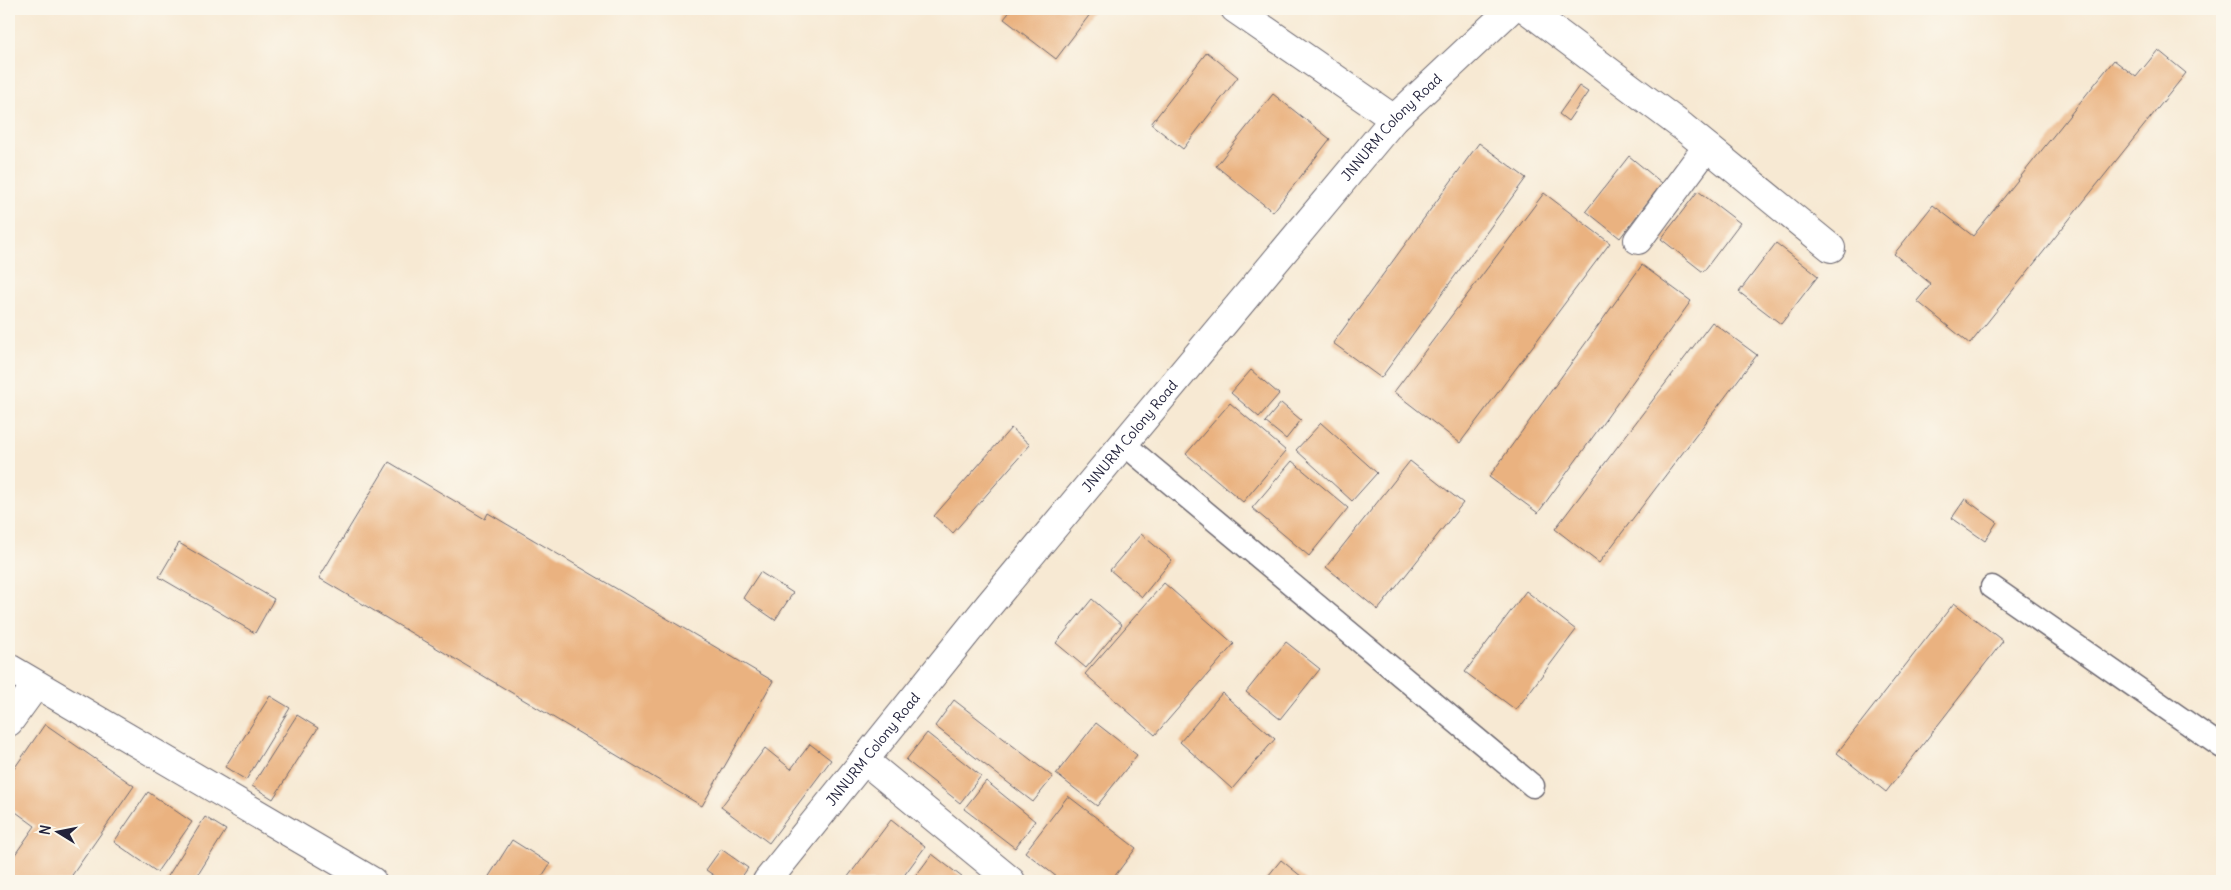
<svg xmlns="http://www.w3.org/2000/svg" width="2231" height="890" viewBox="0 0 2231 890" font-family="Delius,sans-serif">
	<rect width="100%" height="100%" fill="#fbf7ec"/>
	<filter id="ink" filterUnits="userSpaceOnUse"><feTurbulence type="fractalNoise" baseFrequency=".02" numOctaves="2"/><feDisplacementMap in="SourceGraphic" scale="10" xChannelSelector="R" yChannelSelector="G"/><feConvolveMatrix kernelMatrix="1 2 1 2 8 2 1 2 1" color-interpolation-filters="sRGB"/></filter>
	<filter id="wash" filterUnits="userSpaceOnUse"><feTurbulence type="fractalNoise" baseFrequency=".0096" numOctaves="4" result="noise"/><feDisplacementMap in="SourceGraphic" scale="20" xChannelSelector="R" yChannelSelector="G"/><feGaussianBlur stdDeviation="1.12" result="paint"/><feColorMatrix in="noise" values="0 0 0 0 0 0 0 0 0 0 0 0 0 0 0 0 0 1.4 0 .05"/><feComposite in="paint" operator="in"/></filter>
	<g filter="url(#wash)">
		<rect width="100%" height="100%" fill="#f7e9d3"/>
		<g id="blocks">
			<g fill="#eab280">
				<polygon points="1012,9 1094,9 1056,59 1004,19"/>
				<polygon points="2158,50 2186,73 1970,344 1917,301 1931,284 1894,254 1933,205 1973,236 2114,60 2136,77"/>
				<polygon points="1207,52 1238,77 1183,149 1151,124"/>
				<polygon points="1579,86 1588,92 1568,121 1559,114"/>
				<polygon points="1273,94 1330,139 1273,212 1216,166"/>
				<polygon points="1479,143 1526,178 1381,378 1333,343"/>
				<polygon points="1629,156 1662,183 1620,238 1586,211"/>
				<polygon points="1698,191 1740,223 1703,272 1661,239"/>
				<polygon points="1544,193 1610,243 1460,443 1394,392"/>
				<polygon points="1776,243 1818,276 1781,324 1739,292"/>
				<polygon points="1642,265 1691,301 1538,513 1489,477"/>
				<polygon points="1712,322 1757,355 1599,563 1555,529"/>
				<polygon points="1251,370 1279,394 1259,417 1231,393"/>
				<polygon points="1230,403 1286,451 1243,502 1186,454"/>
				<polygon points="1281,403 1301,420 1286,439 1265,422"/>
				<polygon points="1321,423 1377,473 1352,501 1296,450"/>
				<polygon points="1011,428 1030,445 953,533 934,516"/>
				<polygon points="1292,461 1348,508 1309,556 1252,508"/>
				<polygon points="1410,461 1463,503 1378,610 1326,567"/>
				<polygon points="389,462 485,519 488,513 773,681 702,806 319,578"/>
				<polygon points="1965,499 1997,522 1985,541 1952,518"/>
				<polygon points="1141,534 1172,560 1142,597 1110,570"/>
				<polygon points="179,543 274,599 255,633 159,577"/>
				<polygon points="760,572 793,593 775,620 743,598"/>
				<polygon points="1164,583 1234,644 1155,735 1085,674"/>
				<polygon points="1526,591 1576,630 1516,710 1465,672"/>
				<polygon points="1092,599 1122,625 1086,668 1056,643"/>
				<polygon points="1954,603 2003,641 1886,792 1837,753"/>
				<polygon points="1286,642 1320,669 1280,719 1246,692"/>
				<polygon points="1222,693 1275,739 1232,789 1180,742"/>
				<polygon points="270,696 290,708 246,780 225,767"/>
				<polygon points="954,700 1053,777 1033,802 935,726"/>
				<polygon points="297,715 318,728 273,799 252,786"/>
				<polygon points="1096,723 1137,755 1097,806 1056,774"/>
				<polygon points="45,724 134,786 68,881 9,881 9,863 35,826 9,807 9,776"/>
				<polygon points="927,733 981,776 960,803 906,760"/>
				<polygon points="810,744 831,760 769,843 721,807 765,748 791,769"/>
				<polygon points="986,781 1035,821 1015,848 964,809"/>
				<polygon points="148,792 192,822 157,872 114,842"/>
				<polygon points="1068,796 1136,848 1111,881 1062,881 1025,852"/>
				<polygon points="205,817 226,830 194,881 165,881"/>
				<polygon points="891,820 925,847 900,881 852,881 847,878"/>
				<polygon points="512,840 550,864 539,881 486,881"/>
				<polygon points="721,849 748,868 739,881 722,881 706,870"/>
				<polygon points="932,854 967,881 912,881"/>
				<polygon points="1281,860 1307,881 1264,881"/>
			</g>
		</g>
	</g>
	<g filter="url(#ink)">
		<use href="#blocks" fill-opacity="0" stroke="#6d6870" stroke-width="1"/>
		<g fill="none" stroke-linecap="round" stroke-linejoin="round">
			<defs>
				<g id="lane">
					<polyline points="1125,445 1533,786"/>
					<polyline points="1992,587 2222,747"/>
				</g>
				<g id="street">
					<polyline points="1235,9 1394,119"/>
					<polyline points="1526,9 1683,127 1831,248"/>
					<polyline points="1638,240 1707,147"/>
					<polyline points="9,668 372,881"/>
					<polyline points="9,722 36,685"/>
					<polyline points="864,760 1011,881"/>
					<path id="s1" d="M767,881l222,-276 405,-486 117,-110"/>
				</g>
			</defs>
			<use href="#lane" stroke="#6d6870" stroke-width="25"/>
			<use href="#street" stroke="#6d6870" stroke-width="30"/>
			<use href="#lane" stroke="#fff" stroke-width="22"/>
			<use href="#street" stroke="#fff" stroke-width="28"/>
		</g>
	</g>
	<g text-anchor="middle" stroke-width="4" stroke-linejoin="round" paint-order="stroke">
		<g font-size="14" fill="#22223b" stroke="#fbf7ec">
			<text dy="5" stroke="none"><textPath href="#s1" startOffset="979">JNNURM Colony Road</textPath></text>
			<text dy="5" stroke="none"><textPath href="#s1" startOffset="574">JNNURM Colony Road</textPath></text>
			<text dy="5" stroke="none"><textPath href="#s1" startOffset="169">JNNURM Colony Road</textPath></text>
		</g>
	</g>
	<rect width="2231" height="890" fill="none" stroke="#fbf7ec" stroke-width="30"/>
	<g transform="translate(58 832) rotate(280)" stroke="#fbf7ec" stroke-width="4" paint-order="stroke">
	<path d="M0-4L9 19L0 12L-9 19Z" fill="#22223b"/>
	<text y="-8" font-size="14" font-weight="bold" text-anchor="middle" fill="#22223b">N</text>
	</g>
</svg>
